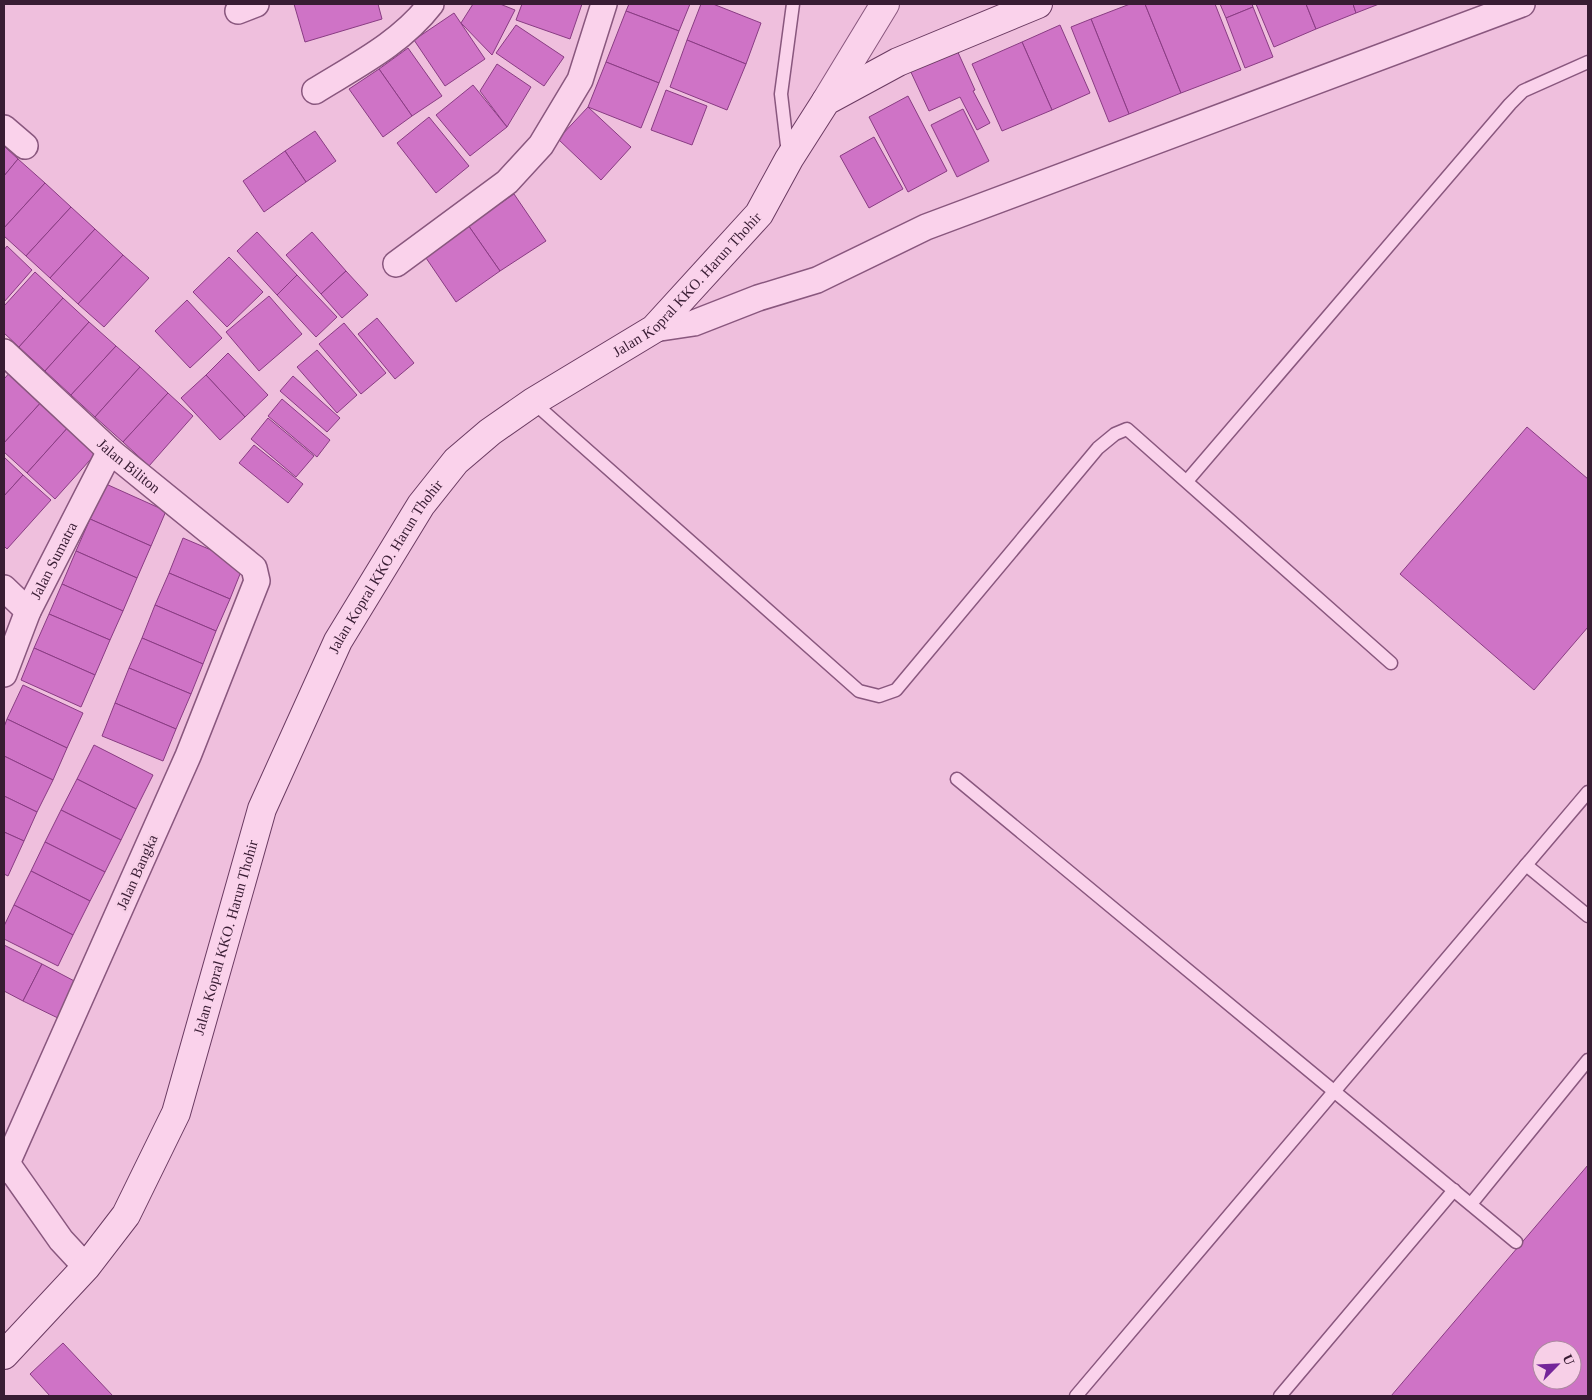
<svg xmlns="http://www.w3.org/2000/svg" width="1592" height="1400" viewBox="0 0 1592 1400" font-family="Georgia,serif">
	<rect width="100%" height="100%" fill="#efbfdd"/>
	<g fill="#cf73c6" stroke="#893c83" fill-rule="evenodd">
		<polygon points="294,4 378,4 382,19 305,42"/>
		<polygon points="473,4 500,4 515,10 492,55 461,23"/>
		<polygon points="522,4 582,4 570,39 516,20"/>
		<polygon points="629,4 690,4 679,31 626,11"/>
		<polygon points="701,4 713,4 761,23 746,64 687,40"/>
		<polygon points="1130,4 1145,4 1181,93 1129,114 1091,19"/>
		<polygon points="1145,4 1215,4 1241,70 1181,93"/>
		<polygon points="1220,4 1252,4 1253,7 1226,18"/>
		<polygon points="1256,4 1306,4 1316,29 1274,47"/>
		<polygon points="1306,4 1353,4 1356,13 1316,29"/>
		<polygon points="1353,4 1379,4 1356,13"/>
		<polygon points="1253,7 1273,57 1245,68 1226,18"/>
		<polygon points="626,11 679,31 659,83 606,62"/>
		<polygon points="454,13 485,59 445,86 414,40"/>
		<polygon points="1091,19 1129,114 1109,122 1071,27"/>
		<polygon points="516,25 564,57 544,86 496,53"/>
		<polygon points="1060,25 1090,93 1052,110 1022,42"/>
		<polygon points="687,40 746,64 727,110 670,87"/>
		<polygon points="1022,42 1052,110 1002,131 972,64"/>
		<polygon points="408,48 442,96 412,116 379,69"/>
		<polygon points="956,48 975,90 973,91 990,123 977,130 960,97 929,111 909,68"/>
		<polygon points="606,62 659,83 641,128 588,107"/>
		<polygon points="497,64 531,87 507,127 480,91"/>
		<polygon points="379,69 412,116 383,137 349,89"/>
		<polygon points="473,85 507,127 470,156 436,115"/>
		<polygon points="666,90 707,106 692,145 651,130"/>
		<polygon points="908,96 947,171 908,192 869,117"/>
		<polygon points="588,107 631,147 601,180 558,139"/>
		<polygon points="963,109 989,161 957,177 931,125"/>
		<polygon points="429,117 469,166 436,193 397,143"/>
		<polygon points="315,131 336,161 306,182 285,151"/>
		<polygon points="874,137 903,189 869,208 840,156"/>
		<polygon points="4,146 18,159 4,176"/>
		<polygon points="285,151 306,182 264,212 243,181"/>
		<polygon points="18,159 45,183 4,228 4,176"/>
		<polygon points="45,183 71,207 26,256 4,236 4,228"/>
		<polygon points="514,194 546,241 500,271 468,225"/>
		<polygon points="71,207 95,229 50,278 26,256"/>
		<polygon points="468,225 500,271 456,302 424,255"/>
		<polygon points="95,229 123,255 78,304 50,278"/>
		<polygon points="257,232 297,275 277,295 237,251"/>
		<polygon points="312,232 346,271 321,294 286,255"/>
		<polygon points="7,246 32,270 4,302 4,250"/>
		<polygon points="123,255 149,278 104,327 78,304"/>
		<polygon points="229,257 263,292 227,327 193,292"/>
		<polygon points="346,271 368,295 342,318 321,294"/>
		<polygon points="35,272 63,298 19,347 4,333 4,306"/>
		<polygon points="297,275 337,317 316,337 277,295"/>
		<polygon points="269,296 302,334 259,371 226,332"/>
		<polygon points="63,298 89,322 45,371 19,347"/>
		<polygon points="187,300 222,338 190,368 155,331"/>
		<polygon points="377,318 414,363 395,379 358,334"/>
		<polygon points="89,322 116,346 71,395 45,371"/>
		<polygon points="344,323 386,373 361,394 319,344"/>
		<polygon points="116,346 140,367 95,417 71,395"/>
		<polygon points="317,350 357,395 337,413 297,367"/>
		<polygon points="228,353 268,395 245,417 206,375"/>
		<polygon points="140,367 168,393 123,442 95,417"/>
		<polygon points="12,370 44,399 4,443 4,379"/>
		<polygon points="206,375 245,417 220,440 181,398"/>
		<polygon points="293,376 340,418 327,432 280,391"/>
		<polygon points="168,393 193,416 149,466 123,442"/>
		<polygon points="44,399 71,424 27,473 4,452 4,443"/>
		<polygon points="282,399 330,440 317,457 268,416"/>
		<polygon points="268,418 314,456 296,477 251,439"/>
		<polygon points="71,424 99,450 55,499 27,473"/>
		<polygon points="1527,427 1588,479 1588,627 1534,690 1400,574"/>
		<polygon points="254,445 303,484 288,503 239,463"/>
		<polygon points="4,457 23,475 4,496"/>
		<polygon points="23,475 51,500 7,549 4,546 4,496"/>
		<polygon points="106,484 166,511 151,546 90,519"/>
		<polygon points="90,519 151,546 137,578 76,551"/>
		<polygon points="183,538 244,564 230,599 169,573"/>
		<polygon points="76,551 137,578 123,611 62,584"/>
		<polygon points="169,573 230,599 216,631 155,605"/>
		<polygon points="62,584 123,611 110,640 49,614"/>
		<polygon points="155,605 216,631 203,664 142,638"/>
		<polygon points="49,614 110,640 95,675 34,648"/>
		<polygon points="142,638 203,664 191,694 129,668"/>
		<polygon points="34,648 95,675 81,707 21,680"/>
		<polygon points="129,668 191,694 176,729 115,703"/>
		<polygon points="23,685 83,713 67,748 7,719"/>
		<polygon points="115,703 176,729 163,761 102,736"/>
		<polygon points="7,719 67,748 53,780 4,756 4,727"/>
		<polygon points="94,745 153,775 136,809 77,779"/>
		<polygon points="4,756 53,780 37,812 4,796"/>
		<polygon points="77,779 136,809 121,840 61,810"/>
		<polygon points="4,796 37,812 24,841 4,832"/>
		<polygon points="61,810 121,840 105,872 45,842"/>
		<polygon points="4,832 24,841 8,876 4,874"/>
		<polygon points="45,842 105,872 90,901 31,871"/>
		<polygon points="31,871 90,901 73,935 14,905"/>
		<polygon points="14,905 73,935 58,966 4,939 4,926"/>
		<polygon points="4,945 42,964 23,1001 4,991"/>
		<polygon points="42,964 80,984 62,1020 23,1001"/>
		<path d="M1588,1165v231h-197zM1542,1350h30v30h-30z"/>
		<polygon points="63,1343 113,1396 50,1396 30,1374"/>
	</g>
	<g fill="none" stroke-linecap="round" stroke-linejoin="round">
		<defs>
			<g id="service">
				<polyline points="788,154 781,94 793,4"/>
				<polyline points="533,402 859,691 879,696 896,690 1098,448 1115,434 1127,429 1391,663"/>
				<polyline points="1187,481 1510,104 1523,91 1588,62"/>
				<polyline points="957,779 1516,1242"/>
				<polyline points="1526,865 1588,916"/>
				<polyline points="1471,1204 1588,1060"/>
				<polyline points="1076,1396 1588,792"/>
				<polyline points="1280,1396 1454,1190"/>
			</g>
			<g id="minor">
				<polyline points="238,11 256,4"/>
				<path d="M315,91c42,-26 86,-48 116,-87"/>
				<polyline points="4,128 25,146"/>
				<polyline points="396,264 507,182 541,145 580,80 604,4"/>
				<polyline points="654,329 694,323 758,298 817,280 926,227 1522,4"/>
				<path id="s1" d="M4,352l106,99 144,117 3,13 -69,175 -184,414"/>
				<polyline points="4,588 28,611"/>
				<path id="s2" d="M4,674l24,-63 82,-160"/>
				<polyline points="4,1159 61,1240 86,1267"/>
			</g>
			<polyline id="tertiary" points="826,101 885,4"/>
			<g id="secondary">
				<path id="s3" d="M4,1355l82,-88 40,-52 50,-102 86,-304 76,-168 83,-136 35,-44 34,-29 43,-30 121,-73 105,-115 30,-55 37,-58 72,-39 140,-58"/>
			</g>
		</defs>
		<use href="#service" stroke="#89577e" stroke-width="15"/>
		<use href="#minor" stroke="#89577e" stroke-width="28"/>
		<use href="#tertiary" stroke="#89577e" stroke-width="30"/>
		<use href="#secondary" stroke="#6a3a61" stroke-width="30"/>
		<use href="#service" stroke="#fad2eb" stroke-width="12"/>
		<use href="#minor" stroke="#fad2eb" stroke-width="25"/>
		<use href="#tertiary" stroke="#fad2eb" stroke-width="28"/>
		<use href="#secondary" stroke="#fad2eb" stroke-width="28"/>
	</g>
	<g text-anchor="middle" stroke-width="5" stroke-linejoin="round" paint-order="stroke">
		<g font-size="15" fill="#381c33" stroke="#f7cfe7">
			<text dy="5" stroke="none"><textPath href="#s3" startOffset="1308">Jalan Kopral KKO. Harun Thohir</textPath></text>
			<text dy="5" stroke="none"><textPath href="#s1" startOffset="169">Jalan Biliton</textPath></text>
			<text dy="5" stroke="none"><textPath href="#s2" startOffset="124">Jalan Sumatra</textPath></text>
			<text dy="5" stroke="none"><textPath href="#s3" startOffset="888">Jalan Kopral KKO. Harun Thohir</textPath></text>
			<text transform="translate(137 872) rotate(-66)" y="5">Jalan Bangka</text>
			<text dy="5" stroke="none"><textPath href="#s3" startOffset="482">Jalan Kopral KKO. Harun Thohir</textPath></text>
		</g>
	</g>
	<rect width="1592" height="1400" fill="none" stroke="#381c33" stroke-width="10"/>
	<g transform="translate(1557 1365) rotate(66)"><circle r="24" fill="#f7cfe7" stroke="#ab879f"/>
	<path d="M0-4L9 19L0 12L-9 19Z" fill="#74249a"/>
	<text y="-8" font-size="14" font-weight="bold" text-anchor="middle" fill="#381c33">U</text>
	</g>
</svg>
